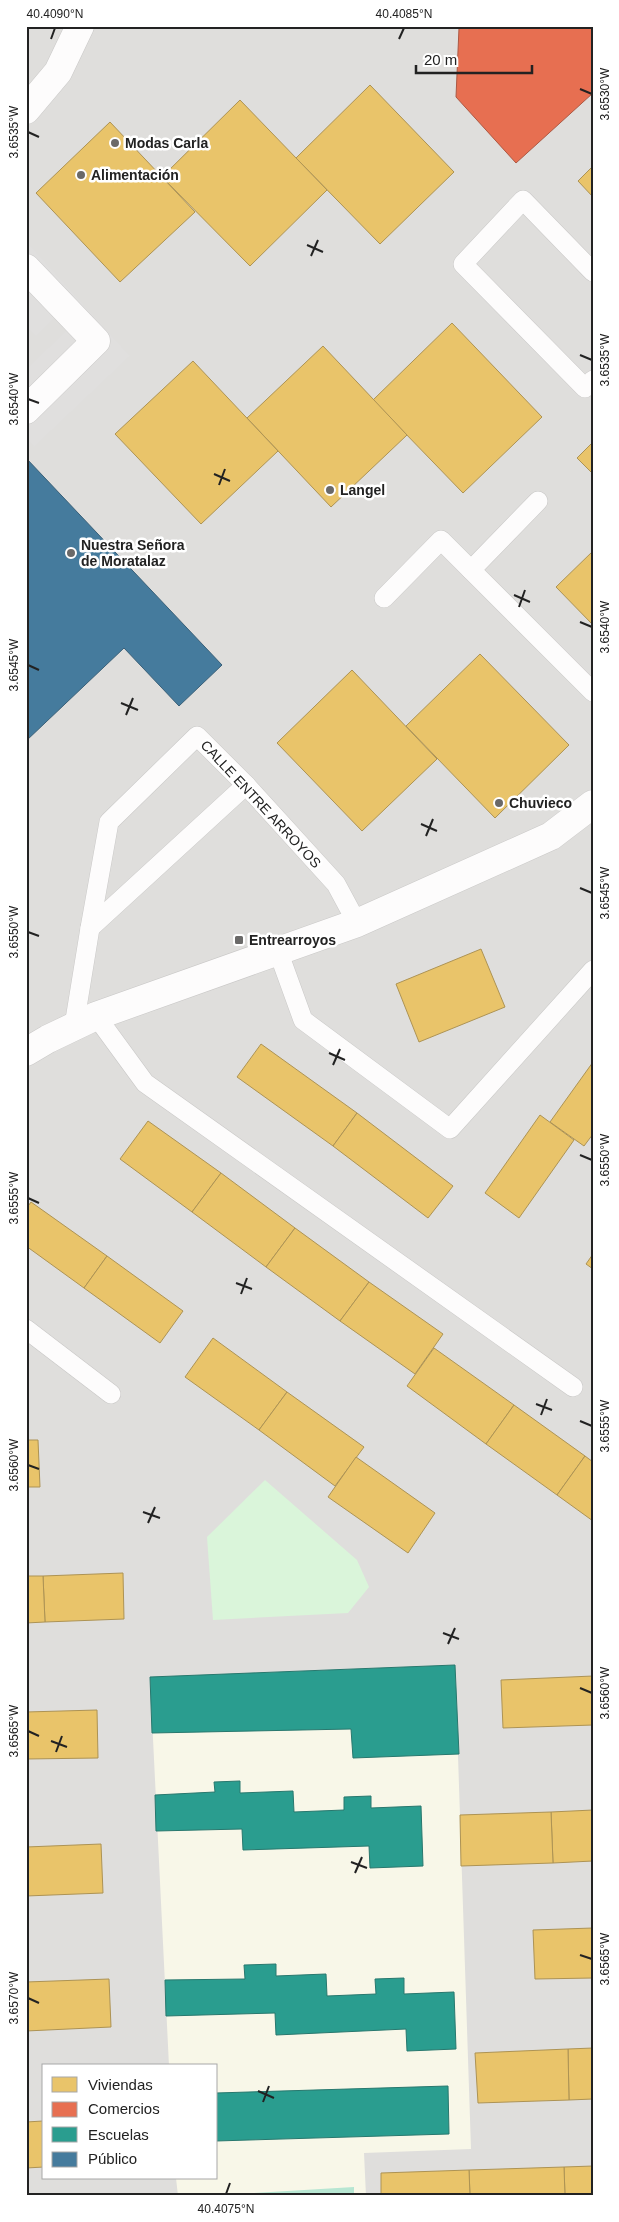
<svg xmlns="http://www.w3.org/2000/svg" width="619" height="2222" viewBox="0 0 619 2222" font-family="Arial,sans-serif">
	<rect width="100%" height="100%" fill="#f0eeeb"/>
	<path fill="#dfdedc" fill-rule="evenodd" d="M26,26h567v2170h-567zM44,2066h172v112h-172z"/>
	<polygon fill="#f8f7e8" points="455,1665 471,2149 364,2153 366,2196 178,2196 176,2178 216,2178 216,2066 169,2066 150,1677"/>
	<polygon fill="#daf5da" points="265,1480 357,1560 369,1587 348,1613 213,1620 207,1537"/>
	<polygon fill="#b7e6d2" points="354,2187 354,2196 205,2196"/>
	<polygon fill="#e0dfde" points="26,241 130,356 34,447 26,438 26,369 67,330 55,318 36,336 26,326"/>
	<g fill="#e9c46a" stroke="#ad9354">
		<polygon points="370,85 454,172 380,244 296,158"/>
		<polygon points="240,100 327,190 250,266 162,177"/>
		<polygon points="110,122 195,212 120,282 36,193"/>
		<polygon points="593,166 593,197 578,181"/>
		<polygon points="452,323 542,417 463,493 373,400"/>
		<polygon points="323,346 407,435 331,507 247,418"/>
		<polygon points="193,361 278,451 201,524 115,434"/>
		<polygon points="593,442 593,474 577,458"/>
		<polygon points="593,551 593,625 556,587"/>
		<polygon points="480,654 569,745 495,818 406,726"/>
		<polygon points="352,670 437,759 362,831 277,743"/>
		<polygon points="481,949 505,1007 419,1042 396,984"/>
		<polygon points="261,1044 357,1113 333,1146 237,1077"/>
		<polygon points="593,1062 593,1134 584,1146 550,1122"/>
		<polygon points="357,1113 453,1186 428,1218 333,1146"/>
		<polygon points="540,1115 574,1140 519,1218 485,1193"/>
		<polygon points="148,1121 221,1173 192,1212 120,1159"/>
		<polygon points="221,1173 295,1228 266,1267 192,1212"/>
		<polygon points="31,1202 107,1256 84,1288 26,1246 26,1209"/>
		<polygon points="295,1228 369,1282 340,1321 266,1267"/>
		<polygon points="593,1254 593,1269 586,1264"/>
		<polygon points="107,1256 183,1311 160,1343 84,1288"/>
		<polygon points="369,1282 443,1334 415,1374 340,1321"/>
		<polygon points="213,1338 287,1392 259,1430 185,1377"/>
		<polygon points="434,1348 514,1405 486,1444 407,1386"/>
		<polygon points="287,1392 364,1447 335,1486 259,1430"/>
		<polygon points="514,1405 585,1456 557,1495 486,1444"/>
		<polygon points="26,1440 38,1440 40,1487 26,1487"/>
		<polygon points="585,1456 593,1462 593,1521 557,1495"/>
		<polygon points="356,1457 435,1513 408,1553 328,1497"/>
		<polygon points="123,1573 124,1619 45,1622 43,1576"/>
		<polygon points="26,1576 43,1576 45,1622 26,1623"/>
		<polygon points="593,1676 593,1725 503,1728 501,1680"/>
		<polygon points="97,1710 98,1758 26,1759 26,1712"/>
		<polygon points="593,1810 593,1861 553,1863 551,1812"/>
		<polygon points="551,1812 553,1863 461,1866 460,1815"/>
		<polygon points="101,1844 103,1893 26,1896 26,1847"/>
		<polygon points="593,1928 593,1978 535,1979 533,1930"/>
		<polygon points="109,1979 111,2027 26,2031 26,1982"/>
		<polygon points="593,2048 593,2099 569,2100 568,2049"/>
		<polygon points="568,2049 569,2100 478,2103 475,2053"/>
		<polygon points="43,2121 44,2167 26,2168 26,2122"/>
		<polygon points="593,2166 593,2196 565,2196 564,2167"/>
		<polygon points="564,2167 565,2196 470,2196 469,2170"/>
		<polygon points="469,2170 470,2196 381,2196 381,2173"/>
	</g>
	<polygon fill="#e76f51" stroke="#ac5843" points="593,27 593,93 516,163 456,97 459,28"/>
	<g fill="#2a9d8f" stroke="#28786e">
		<polygon points="455,1665 459,1754 353,1758 351,1729 152,1733 150,1677"/>
		<polygon points="240,1781 240,1793 293,1791 294,1812 344,1810 344,1797 371,1796 371,1808 421,1806 423,1866 370,1868 369,1846 243,1850 242,1829 156,1831 155,1795 215,1792 214,1782"/>
		<polygon points="276,1964 276,1976 326,1974 327,1996 376,1994 375,1979 404,1978 404,1994 454,1992 456,2049 407,2051 406,2029 276,2035 275,2013 166,2016 165,1980 245,1979 244,1965"/>
		<polygon points="448,2086 449,2134 216,2141 216,2093"/>
	</g>
	<polygon fill="#457b9d" stroke="#3a6078" points="26,458 222,665 179,706 124,648 26,741"/>
	<g fill="none" stroke-linecap="round" stroke-linejoin="round">
		<defs>
			<g id="service">
				<polyline points="593,272 523,200 463,264 585,388 593,380"/>
				<polyline points="471,570 538,501"/>
				<polyline points="384,598 441,540 593,692"/>
				<polyline points="90,928 246,785"/>
				<polyline points="278,951 303,1020 450,1129 593,970"/>
				<polyline points="96,1016 145,1083 573,1387"/>
				<polyline points="74,1026 90,928 109,822 197,736 246,785 336,884 357,923"/>
				<polyline points="26,1329 111,1394"/>
			</g>
			<g id="minor">
				<polyline points="26,110 58,72 80,26"/>
				<polyline points="26,268 96,341 26,410"/>
				<polyline points="26,1052 48,1039 96,1016 357,923 551,836 593,804"/>
			</g>
		</defs>
		<use href="#service" stroke="#c9c8c7" stroke-width="20"/>
		<use href="#minor" stroke="#c9c8c7" stroke-width="29"/>
		<use href="#service" stroke="#fdfcfc" stroke-width="19"/>
		<use href="#minor" stroke="#fdfcfc" stroke-width="28"/>
	</g>
	<path fill="none" stroke="#222" stroke-width="2" d="M51,39l4,-11M399,39l5,-11M580,89l12,5M28,132l11,5M307,245l16,7M311,256l7,-16M580,355l12,5M28,399l11,4M214,474l16,7M219,485l6,-16M514,595l16,7M519,607l6,-17M580,622l12,5M28,665l11,5M121,703l17,7M126,715l7,-17M421,824l16,7M426,836l7,-17M580,888l12,5M28,932l11,4M329,1053l16,7M333,1065l7,-16M580,1155l12,5M28,1198l11,5M236,1283l16,6M241,1294l6,-16M536,1404l16,6M541,1415l6,-16M580,1421l12,5M28,1465l11,4M143,1512l17,6M148,1523l7,-16M443,1633l16,6M448,1644l7,-16M580,1688l12,5M28,1731l11,5M51,1741l16,6M56,1752l6,-16M351,1862l16,6M355,1873l7,-16M580,1955l12,4M28,1998l11,5M258,2091l16,7M263,2102l6,-16M226,2194l4,-11"/>
	<g fill="#6a6968" stroke="#fff" stroke-width="2">
		<circle cx="115" cy="143" r="5"/>
		<circle cx="81" cy="175" r="5"/>
		<circle cx="330" cy="490" r="5"/>
		<circle cx="71" cy="553" r="5"/>
		<circle cx="499" cy="803" r="5"/>
		<rect x="234" y="935" width="10" height="10" rx="2.5"/>
	</g>
	<g text-anchor="middle" stroke-width="5" stroke-linejoin="round" paint-order="stroke">
		<g font-size="14" font-weight="bold" fill="#222" stroke="#fff" text-anchor="start">
			<text x="125" y="148">Modas Carla</text>
			<text x="91" y="180">Alimentación</text>
			<text x="340" y="495">Langel</text>
			<text x="81" y="550">Nuestra Señora<tspan x="81" dy="16">de Moratalaz</tspan></text>
			<text x="509" y="808">Chuvieco</text>
			<text x="249" y="945">Entrearroyos</text>
		</g>
		<g font-size="14" fill="#222" stroke="#fff">
			<text transform="translate(261 804) rotate(47)" y="5">CALLE ENTRE ARROYOS</text>
		</g>
	</g>
	<rect width="619" height="2222" fill="none" stroke="#ffffff" stroke-width="55"/>
	<rect x="42" y="2064" width="175" height="115" fill="#ffffff" stroke="#a7a7a7"/>
	<rect x="52" y="2077" width="25" height="15" fill="#e9c46a" stroke="#a7a7a7"/>
	<text x="88" y="2090" font-size="15" fill="#222222">Viviendas</text>
	<rect x="52" y="2102" width="25" height="15" fill="#e76f51" stroke="#a7a7a7"/>
	<text x="88" y="2114" font-size="15" fill="#222222">Comercios</text>
	<rect x="52" y="2127" width="25" height="15" fill="#2a9d8f" stroke="#a7a7a7"/>
	<text x="88" y="2140" font-size="15" fill="#222222">Escuelas</text>
	<rect x="52" y="2152" width="25" height="15" fill="#457b9d" stroke="#a7a7a7"/>
	<text x="88" y="2164" font-size="15" fill="#222222">Público</text>
	<path d="M416 65v8h116v-8" fill="none" stroke="#222222" stroke-width="2.5"/>
	<text x="424" y="65" font-size="15" fill="#222222" stroke="#ffffff" stroke-width="4" paint-order="stroke">20 m</text>
	<rect x="28" y="28" width="564" height="2166" fill="none" stroke="#222" stroke-width="2"/>
	<g font-size="12" text-anchor="middle" fill="#222">
		<text x="55" y="18">40.4090°N</text>
		<text x="404" y="18">40.4085°N</text>
		<text transform="translate(605 94) rotate(-90)" y="4">3.6530°W</text>
		<text transform="translate(14 132) rotate(-90)" y="4">3.6535°W</text>
		<text transform="translate(605 360) rotate(-90)" y="4">3.6535°W</text>
		<text transform="translate(14 399) rotate(-90)" y="4">3.6540°W</text>
		<text transform="translate(605 627) rotate(-90)" y="4">3.6540°W</text>
		<text transform="translate(14 665) rotate(-90)" y="4">3.6545°W</text>
		<text transform="translate(605 893) rotate(-90)" y="4">3.6545°W</text>
		<text transform="translate(14 932) rotate(-90)" y="4">3.6550°W</text>
		<text transform="translate(605 1160) rotate(-90)" y="4">3.6550°W</text>
		<text transform="translate(14 1198) rotate(-90)" y="4">3.6555°W</text>
		<text transform="translate(605 1426) rotate(-90)" y="4">3.6555°W</text>
		<text transform="translate(14 1465) rotate(-90)" y="4">3.6560°W</text>
		<text transform="translate(605 1693) rotate(-90)" y="4">3.6560°W</text>
		<text transform="translate(14 1731) rotate(-90)" y="4">3.6565°W</text>
		<text transform="translate(605 1959) rotate(-90)" y="4">3.6565°W</text>
		<text transform="translate(14 1998) rotate(-90)" y="4">3.6570°W</text>
		<text x="226" y="2213">40.4075°N</text>
	</g>
</svg>
